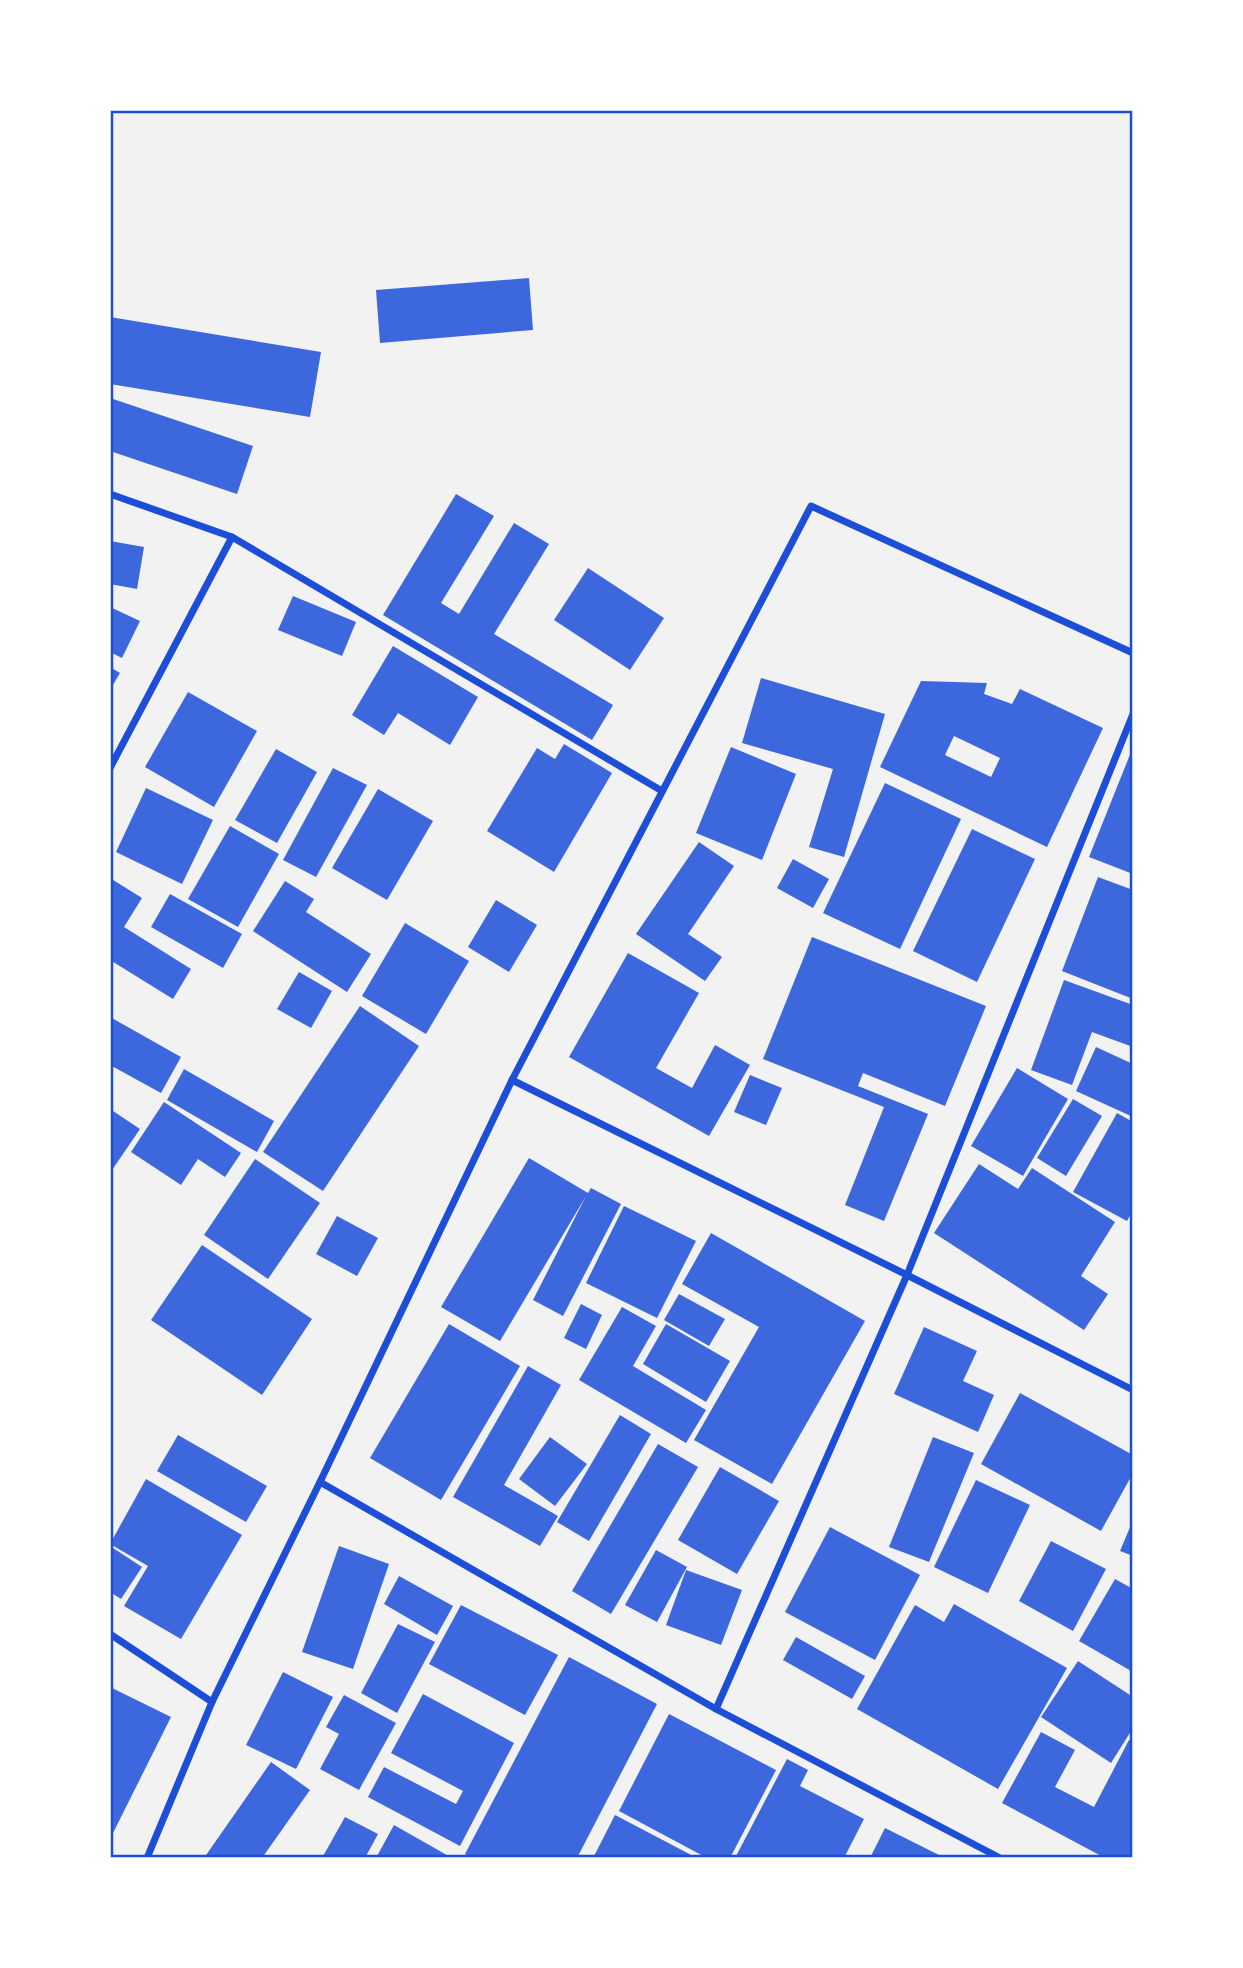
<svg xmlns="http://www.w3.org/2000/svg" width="1243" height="1968" viewBox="0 0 1243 1968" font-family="'Varela Round',sans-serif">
	<rect width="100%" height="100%" fill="#f2f2f2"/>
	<g fill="#3d67dc" fill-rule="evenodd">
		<polygon points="529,278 533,330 380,343 376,290"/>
		<polygon points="110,317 321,352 310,417 110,384"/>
		<polygon points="110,398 253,446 237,494 110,451"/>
		<polygon points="456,494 494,516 441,603 459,614 514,523 549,544 494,634 613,705 592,740 383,615"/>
		<polygon points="110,541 144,547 137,589 110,584"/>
		<polygon points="588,568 664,618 630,670 554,620"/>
		<polygon points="293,596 356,622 342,656 278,630"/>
		<polygon points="110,607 140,621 122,658 110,652"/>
		<polygon points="393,646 478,697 450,745 398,713 384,735 352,715"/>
		<polygon points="110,667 120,673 110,690"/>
		<polygon points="761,678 885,714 844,857 809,847 833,769 742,743"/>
		<path d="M921,681l66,2 -3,11 28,10 8,-15 83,39 -56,119 -167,-80zM954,736l46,22 -9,19 -46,-22z"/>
		<polygon points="188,692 257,731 214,807 145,767"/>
		<polygon points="564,744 612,773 554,872 487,831 537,748 555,759"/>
		<polygon points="731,747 796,774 762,860 696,833"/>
		<polygon points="1133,747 1133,874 1089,857"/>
		<polygon points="276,749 317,772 277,843 235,820"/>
		<polygon points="333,768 367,785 316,877 283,860"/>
		<polygon points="885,783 961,819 900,949 823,913"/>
		<polygon points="146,788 213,820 182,884 116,852"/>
		<polygon points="378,789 433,821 387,900 332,868"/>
		<polygon points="230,826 279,854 238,927 188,899"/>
		<polygon points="972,829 1035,859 977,982 913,951"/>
		<polygon points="699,842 734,866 688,934 722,957 705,981 636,934"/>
		<polygon points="793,859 829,879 813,908 777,888"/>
		<polygon points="1098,877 1133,890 1133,999 1062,971"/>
		<polygon points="110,878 142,898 124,927 191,969 173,999 110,960"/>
		<polygon points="285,881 314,899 306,912 371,954 347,992 253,931"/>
		<polygon points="170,894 242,934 223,968 151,927"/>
		<polygon points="496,900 537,925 509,972 468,947"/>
		<polygon points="405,923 469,961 426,1034 362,996"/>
		<polygon points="812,937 986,1006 945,1106 863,1073 858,1086 928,1114 884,1221 845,1205 884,1107 763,1059"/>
		<polygon points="628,953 699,993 656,1068 692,1088 715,1045 750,1065 709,1136 569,1057"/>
		<polygon points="299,972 332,991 311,1028 277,1009"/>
		<polygon points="1064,980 1133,1005 1133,1047 1092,1032 1072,1085 1031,1070"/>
		<polygon points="360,1006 419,1046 323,1191 263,1152"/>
		<polygon points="110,1017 181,1057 161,1093 110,1065"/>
		<polygon points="1096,1047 1133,1064 1133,1117 1076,1091"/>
		<polygon points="1017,1068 1068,1099 1023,1176 971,1146"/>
		<polygon points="184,1069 274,1121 257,1152 167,1100"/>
		<polygon points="750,1075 782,1088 766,1125 734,1112"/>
		<polygon points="1073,1099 1102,1116 1066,1176 1037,1158"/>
		<polygon points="164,1102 241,1153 225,1177 198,1159 181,1185 131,1152"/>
		<polygon points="110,1109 140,1129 110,1173"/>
		<polygon points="1117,1113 1133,1122 1133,1210 1127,1221 1073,1192"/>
		<polygon points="529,1158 588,1193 591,1188 621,1204 563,1316 533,1300 586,1196 500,1341 441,1307"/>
		<polygon points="255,1159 320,1203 268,1279 204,1235"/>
		<polygon points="979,1164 1018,1189 1032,1168 1115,1222 1081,1276 1108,1294 1084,1330 934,1233"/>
		<polygon points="624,1206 696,1241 657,1318 586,1283"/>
		<polygon points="337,1216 378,1238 357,1276 316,1254"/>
		<polygon points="711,1233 865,1321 772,1484 694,1440 759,1327 682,1284"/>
		<polygon points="202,1245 312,1319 262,1395 151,1320"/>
		<polygon points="679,1294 725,1319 709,1346 664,1320"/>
		<polygon points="581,1304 602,1315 586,1349 564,1338"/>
		<polygon points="622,1307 656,1326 633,1366 706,1410 686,1443 579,1380"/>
		<polygon points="449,1324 520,1366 441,1500 370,1458"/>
		<polygon points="666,1324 730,1361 706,1402 643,1364"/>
		<polygon points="924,1327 977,1351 963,1381 994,1395 978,1432 894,1394"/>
		<polygon points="528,1366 561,1385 504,1485 558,1516 540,1546 453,1497"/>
		<polygon points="1020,1393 1133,1455 1133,1473 1101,1531 981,1464"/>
		<polygon points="620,1415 651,1434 589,1541 557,1522"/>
		<polygon points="178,1435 267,1486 246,1522 157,1471"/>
		<polygon points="550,1437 587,1464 555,1506 519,1479"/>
		<polygon points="933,1437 974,1453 929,1562 889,1547"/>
		<polygon points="658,1444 698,1467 611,1614 572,1591"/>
		<polygon points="720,1467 779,1501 737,1574 678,1540"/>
		<polygon points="146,1479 242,1535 181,1639 124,1606 148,1566 110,1544"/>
		<polygon points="976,1480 1030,1505 988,1593 934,1567"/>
		<polygon points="1133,1520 1133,1556 1120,1551"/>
		<polygon points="830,1527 920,1575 875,1660 785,1612"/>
		<polygon points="1051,1541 1106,1569 1073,1631 1019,1601"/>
		<polygon points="110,1546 142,1567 121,1599 110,1592"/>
		<polygon points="339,1546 389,1564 353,1669 302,1652"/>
		<polygon points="656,1550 687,1567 657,1622 625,1605"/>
		<polygon points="686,1570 742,1590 721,1645 666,1625"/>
		<polygon points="399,1576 453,1606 437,1635 384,1604"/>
		<polygon points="1115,1579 1133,1589 1133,1672 1079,1641"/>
		<polygon points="954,1604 1067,1668 998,1789 857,1709 915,1605 944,1622"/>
		<polygon points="461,1605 558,1655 525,1715 429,1664"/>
		<polygon points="398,1624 435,1642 397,1713 361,1693"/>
		<polygon points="796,1637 865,1676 852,1699 783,1660"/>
		<polygon points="569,1657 657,1704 577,1858 472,1858 465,1854"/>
		<polygon points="1078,1661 1133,1697 1133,1728 1111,1763 1041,1717"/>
		<polygon points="283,1672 333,1697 296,1769 246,1745"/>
		<polygon points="110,1687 171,1717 110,1839"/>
		<polygon points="423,1694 514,1743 460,1846 368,1797 384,1767 456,1804 463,1791 391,1753"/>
		<polygon points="344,1695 396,1723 359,1790 320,1769 339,1734 326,1727"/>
		<polygon points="669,1714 776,1770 730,1858 707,1858 619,1811"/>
		<polygon points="1041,1732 1075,1750 1055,1787 1094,1807 1129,1740 1133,1741 1133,1858 1105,1858 1002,1803"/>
		<polygon points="787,1759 808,1770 800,1786 864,1819 844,1858 735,1858"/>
		<polygon points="271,1762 310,1790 262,1858 204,1858"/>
		<polygon points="615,1815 697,1858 593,1858"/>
		<polygon points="345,1817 378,1834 365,1858 322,1858"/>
		<polygon points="394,1825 452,1858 376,1858"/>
		<polygon points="885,1828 945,1858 870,1858"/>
	</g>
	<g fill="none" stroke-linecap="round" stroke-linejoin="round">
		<g stroke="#1d4ed8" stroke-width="7">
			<polyline points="110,494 232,537 662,791"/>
			<polyline points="110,768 232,537"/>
			<polyline points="512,1080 907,1275 1133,1390"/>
			<polyline points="320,1482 716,1709 1000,1858"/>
			<polyline points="110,1634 212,1702"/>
			<polyline points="716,1709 907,1275 1133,714"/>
			<polyline points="147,1858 212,1702 320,1482 512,1080 811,506 1133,653"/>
		</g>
	</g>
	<rect width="1243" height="1968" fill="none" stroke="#ffffff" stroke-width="224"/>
	<rect x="112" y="112" width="1019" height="1744" fill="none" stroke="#1d4ed8" stroke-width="2.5"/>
</svg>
